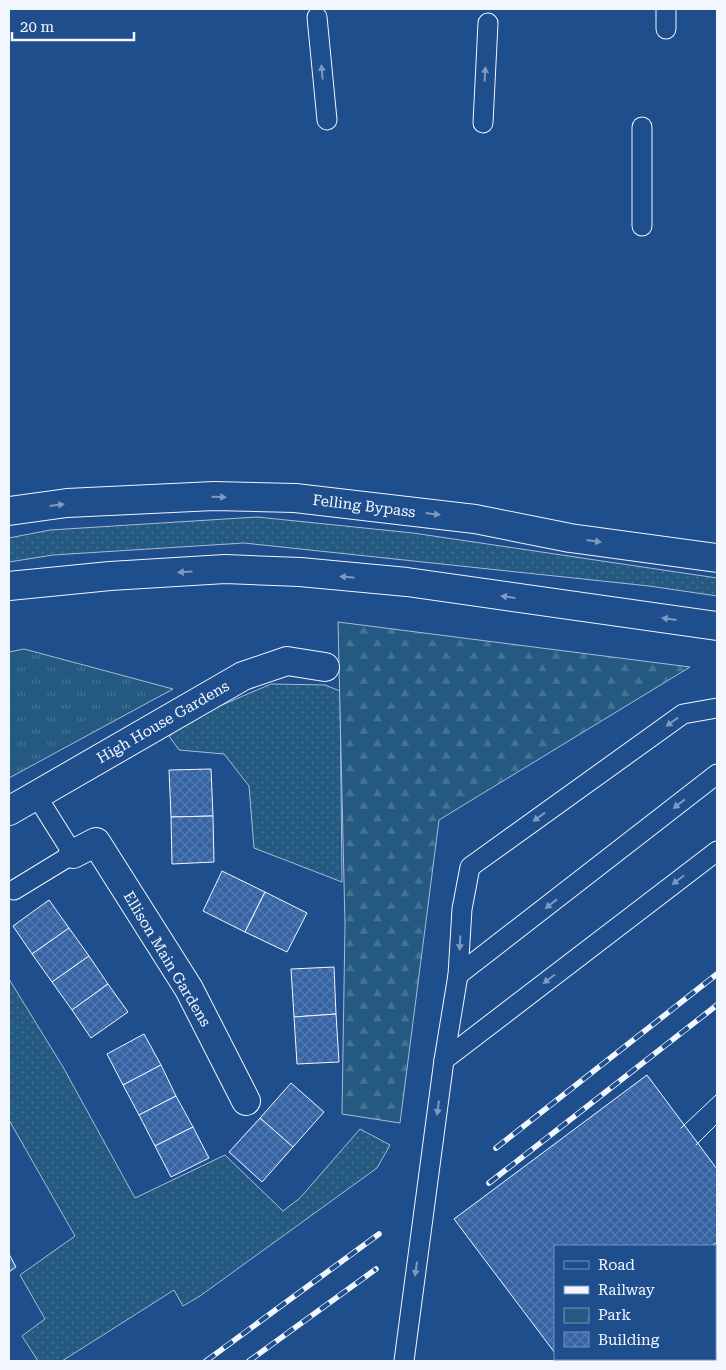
<svg xmlns="http://www.w3.org/2000/svg" width="726" height="1370" viewBox="0 0 726 1370" font-family="'Roboto Serif',serif">
	<defs>
		<pattern id="grass-dots" width="8" height="8" patternUnits="userSpaceOnUse" patternTransform="scale(1.25)"><rect width="8" height="8" fill="#245a82"/><path d="M2 2h.1M6 6h.1" fill="none" stroke="#447295" stroke-width="1.8" stroke-linecap="round"/></pattern>
		<pattern id="forest-firs" width="22" height="20" patternUnits="userSpaceOnUse" patternTransform="scale(1.25)"><rect width="22" height="20" fill="#245a82"/><path d="M5 1l3.5 6h-7zM16 11l3.5 6h-7z" fill="#447295"/></pattern>
		<pattern id="park-tufts" width="24" height="20" patternUnits="userSpaceOnUse" patternTransform="scale(1.25)"><rect width="24" height="20" fill="#245a82"/><path d="M3 7l-1-3M5 7V3M7 7l1-3M15 17l-1-3M17 17v-4M19 17l1-3" fill="none" stroke="#447295"/></pattern>
		<pattern id="building-cross-hatch" width="8" height="8" patternUnits="userSpaceOnUse" patternTransform="scale(1.25)"><rect width="8" height="8" fill="#3563a3"/><path d="M0 0l8 8M0 8l8-8" fill="none" stroke="#537ab1"/></pattern>
	</defs>
	<rect width="100%" height="100%" fill="#1f4e8c"/>
	<g fill="url(#grass-dots)" stroke="#a8bbd7">
		<polygon points="257,517 413,533 717,578 717,596 649,586 244,543 53,555 9,562 9,538 50,530"/>
		<polygon points="271,684 325,685 340,691 342,882 254,848 249,786 224,754 179,750 169,736 201,714"/>
		<polygon points="9,979 63,1067 135,1198 225,1155 283,1211 300,1198 360,1129 390,1145 377,1168 200,1296 183,1306 174,1290 62,1361 38,1361 22,1336 45,1319 20,1275 75,1236 9,1120"/>
	</g>
	<polygon fill="url(#forest-firs)" stroke="#a8bbd7" points="338,622 690,667 439,820 400,1123 342,1114 345,925"/>
	<polygon fill="url(#park-tufts)" stroke="#a8bbd7" points="24,649 173,689 9,778 9,652"/>
	<g fill="url(#building-cross-hatch)" stroke="#f2f6ff">
		<polygon points="211,769 213,816 171,817 169,770"/>
		<polygon points="213,816 214,862 172,864 171,817"/>
		<polygon points="222,871 265,892 245,932 203,911"/>
		<polygon points="265,892 307,913 287,952 245,932"/>
		<polygon points="49,900 69,928 32,954 13,926"/>
		<polygon points="69,928 89,956 52,982 32,954"/>
		<polygon points="89,956 108,984 72,1010 52,982"/>
		<polygon points="334,967 336,1014 294,1017 291,969"/>
		<polygon points="108,984 128,1012 91,1038 72,1010"/>
		<polygon points="336,1014 339,1062 297,1064 294,1017"/>
		<polygon points="144,1034 161,1065 123,1085 107,1054"/>
		<polygon points="161,1065 176,1096 139,1115 123,1085"/>
		<polygon points="647,1075 717,1169 717,1242 712,1246 555,1246 555,1353 454,1219"/>
		<polygon points="291,1083 324,1112 293,1147 260,1118"/>
		<polygon points="176,1096 193,1127 155,1146 139,1115"/>
		<polygon points="260,1118 293,1147 262,1182 229,1152"/>
		<polygon points="193,1127 209,1158 171,1177 155,1146"/>
		<polygon points="9,1254 16,1267 9,1272"/>
	</g>
	<g fill="none" stroke-linecap="round" stroke-linejoin="round">
		<defs>
			<g id="service">
				<polyline points="317,17 327,120"/>
				<polyline points="666,29 666,9"/>
				<polyline points="483,123 488,23"/>
				<polyline points="642,226 642,127"/>
				<polyline points="14,890 73,854 36,795"/>
				<polyline points="458,975 717,774"/>
				<polyline points="444,1060 717,851"/>
				<polyline points="715,1301 717,1299"/>
				<polyline points="404,1361 444,1060 458,975 462,909 470,867 683,714 717,708"/>
				<polyline points="634,1361 637,1359"/>
			</g>
			<g id="minor">
				<polyline points="9,811 243,676 287,661 325,667"/>
				<polyline points="73,854 96,842 189,989 246,1101"/>
			</g>
			<g id="trunk">
				<polyline points="9,511 67,503 214,496 295,498 475,519 570,538 717,558"/>
				<polyline points="9,586 110,576 225,569 300,572 407,582 717,626"/>
			</g>
		</defs>
		<use href="#service" stroke="#f2f6ff" stroke-width="21"/>
		<use href="#minor" stroke="#f2f6ff" stroke-width="30"/>
		<use href="#trunk" stroke="#f2f6ff" stroke-width="30"/>
		<use href="#service" stroke="#1f4e8c" stroke-width="19"/>
		<use href="#minor" stroke="#1f4e8c" stroke-width="28"/>
		<use href="#trunk" stroke="#1f4e8c" stroke-width="28"/>
		<g stroke="#f2f6ff" stroke-width="1">
			<polyline points="681,1128 717,1094"/>
			<polyline points="696,1145 717,1124"/>
		</g>
		<defs>
			<g id="rail">
				<polyline points="496,1148 717,974"/>
				<polyline points="489,1183 717,1005"/>
				<polyline points="206,1361 379,1234"/>
				<polyline points="249,1361 376,1269"/>
			</g>
		</defs>
		<use href="#rail" stroke="#f2f6ff" stroke-width="5.5"/>
		<use href="#rail" stroke="#1f4e8c" stroke-width="4" stroke-dasharray="11" stroke-linecap="butt"/>
	</g>
	<defs><path id="oneway-solid" d="M-6-.8H1V-3.2L6.5 0L1 3.2V.8H-6Z" transform="scale(1.25)"/></defs>
	<g fill="#7e9ac0">
		<use href="#oneway-solid" transform="translate(322 72) rotate(-95)"/>
		<use href="#oneway-solid" transform="translate(485 74) rotate(-87)"/>
		<use href="#oneway-solid" transform="translate(219 497) rotate(1)"/>
		<use href="#oneway-solid" transform="translate(57 505) rotate(-7)"/>
		<use href="#oneway-solid" transform="translate(433 514) rotate(7)"/>
		<use href="#oneway-solid" transform="translate(594 541) rotate(8)"/>
		<use href="#oneway-solid" transform="translate(185 572) rotate(177)"/>
		<use href="#oneway-solid" transform="translate(347 577) rotate(-174)"/>
		<use href="#oneway-solid" transform="translate(508 597) rotate(-172)"/>
		<use href="#oneway-solid" transform="translate(669 619) rotate(-172)"/>
		<use href="#oneway-solid" transform="translate(672 722) rotate(144)"/>
		<use href="#oneway-solid" transform="translate(679 804) rotate(142)"/>
		<use href="#oneway-solid" transform="translate(539 817) rotate(144)"/>
		<use href="#oneway-solid" transform="translate(678 880) rotate(143)"/>
		<use href="#oneway-solid" transform="translate(551 904) rotate(142)"/>
		<use href="#oneway-solid" transform="translate(460 943) rotate(93)"/>
		<use href="#oneway-solid" transform="translate(549 979) rotate(143)"/>
		<use href="#oneway-solid" transform="translate(438 1108) rotate(97)"/>
		<use href="#oneway-solid" transform="translate(416 1269) rotate(98)"/>
	</g>
	<g text-anchor="middle" stroke-width="4" stroke-linejoin="round" paint-order="stroke">
		<g font-size="15" fill="#f2f6ff" stroke="#1f4e8c">
			<text transform="translate(364 506) rotate(7)" y="5">Felling Bypass</text>
			<text transform="translate(163 722) rotate(-30)" y="5">High House Gardens</text>
			<text transform="translate(167 959) rotate(59)" y="5">Ellison Main Gardens</text>
		</g>
	</g>
	<rect width="726" height="1370" fill="none" stroke="#f2f6ff" stroke-width="20"/>
	<rect x="554" y="1245" width="162" height="115" fill="#1f4e8c" stroke="#7391ba"/>
	<rect x="564" y="1261" width="25" height="8" fill="#1f4e8c" stroke="#7391ba"/>
	<text x="598" y="1270" font-size="15" fill="#f2f6ff">Road</text>
	<rect x="564" y="1286" width="25" height="8" fill="#f2f6ff" stroke="#7391ba"/>
	<text x="598" y="1295" font-size="15" fill="#f2f6ff">Railway</text>
	<rect x="564" y="1308" width="25" height="15" fill="url(#park-tufts)" stroke="#7391ba"/>
	<text x="598" y="1320" font-size="15" fill="#f2f6ff">Park</text>
	<rect x="564" y="1332" width="25" height="15" fill="url(#building-cross-hatch)" stroke="#7391ba"/>
	<text x="598" y="1345" font-size="15" fill="#f2f6ff">Building</text>
	<path d="M12 32v8h122v-8" fill="none" stroke="#f2f6ff" stroke-width="2.5"/>
	<text x="20" y="32" font-size="15" fill="#f2f6ff" stroke="#1f4e8c" stroke-width="4" paint-order="stroke">20 m</text>
</svg>
